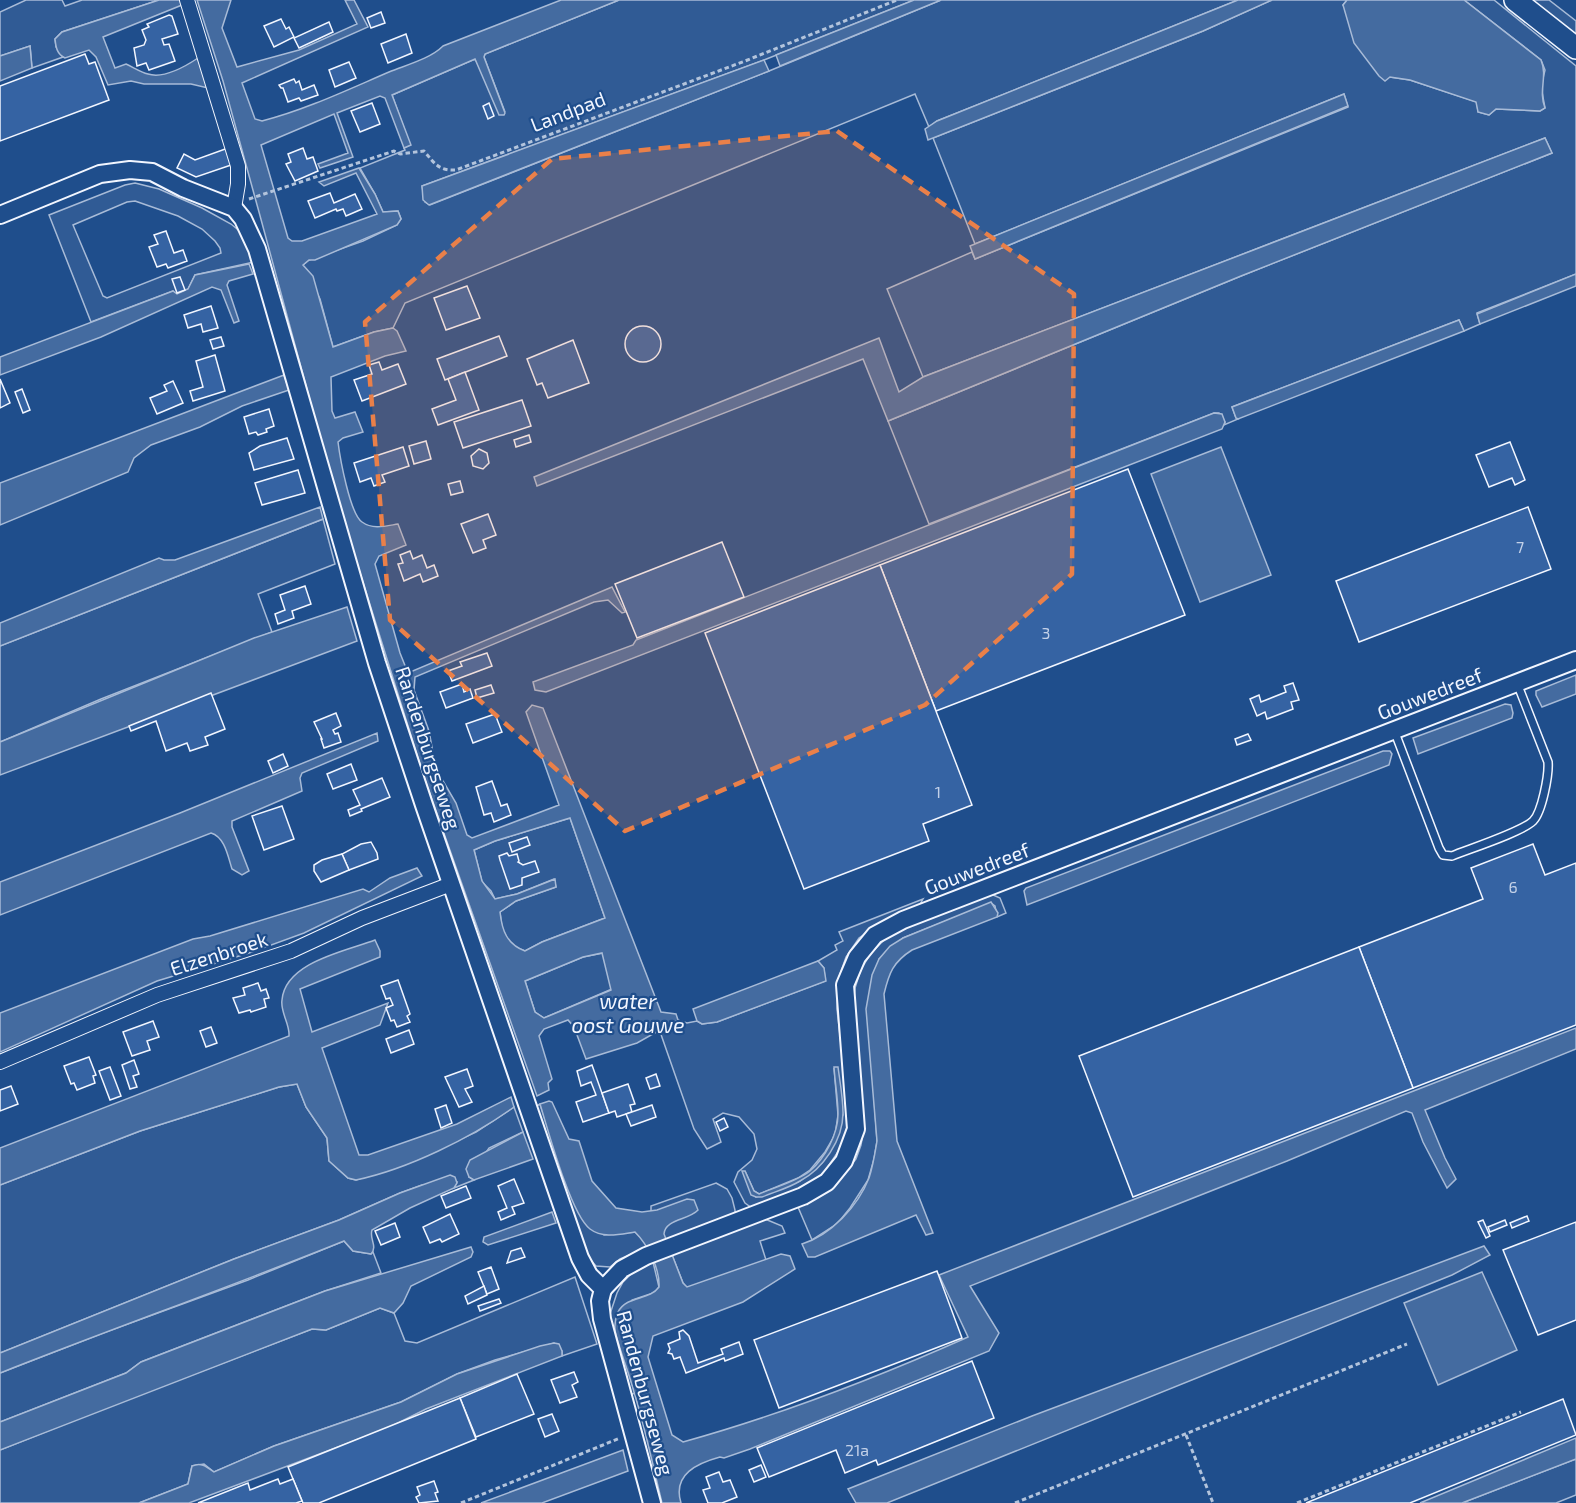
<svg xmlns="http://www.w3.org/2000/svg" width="1576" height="1503" viewBox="0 0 1576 1503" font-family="'Exo 2',sans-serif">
	<rect width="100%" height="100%" fill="#1f4e8c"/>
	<g fill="#305b95" stroke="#a8bbd7" stroke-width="1.5" fill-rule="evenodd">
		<polygon points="26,0 62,0 65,6 82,0 159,0 62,32 55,39 56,47 63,57 32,68 30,46 0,56 0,12"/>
		<polygon points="619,0 914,0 764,60 422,186 425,202 430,205 769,71 941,0 1238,0 937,121 929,127 915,94 405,303 393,328 374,332 333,347 320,299 303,265 309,260 363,241 397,225 401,219 398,211 383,212 375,194 360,168 405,150 404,148 410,145 392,95 475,59 505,112 484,57 485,54"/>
		<polygon points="1272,0 1347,0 1343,5 1390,77 1410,80 1477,102 1478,112 1489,115 1496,109 1540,111 1545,108 1541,87 1545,70 1541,60 1464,0 1494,0 1576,66 1576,274 1477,313 1480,324 1464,331 1459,320 1232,407 1236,418 1238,419 1224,425 1225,422 1219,413 1214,413 929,524 888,421 1241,276 1552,153 1545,138 923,377 887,289 972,252 975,259 1348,107 1344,94 975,244 933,138 1203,31"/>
		<polygon points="1531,0 1549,0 1576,21 1576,36"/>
		<path d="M135,183l24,6 43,19 29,16 11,9 12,29 -59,13 -7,14 -12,6 -3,-4 -82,31 -42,-107 76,-30zM135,201l43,15 24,13 13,12 5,7 1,5 -114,45 -4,-2 -30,-71 54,-23z"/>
		<polygon points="323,519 335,564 258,594 272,632 101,699 0,742 0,646"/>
		<polygon points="570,818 605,918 542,942 525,951 515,947 508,940 502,928 500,912 516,901 556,887 554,879 517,894 495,899 491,891 482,882 474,850 495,841"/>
		<polygon points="991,894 1000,898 1006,913 997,917 995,906 991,903 903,938 879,959 873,1083 877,1141 874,1159 868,1180 850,1208 837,1224 812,1240 798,1207 819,1197 836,1185 856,1159 861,1145 864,1128 863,1111 853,1007 855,988 861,969 871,953 885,939 897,930"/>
		<path d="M923,899l-4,7 -38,17 -22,15 -13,19 -8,23 -1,29 12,107 -5,27 -19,28 -13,12 -14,7 -46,18 -7,-5 -11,-21 4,-10 14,-12 5,-11 -3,-15 -15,-17 -16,-4 -10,6 8,23 -14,7 -13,-20 -37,-106 21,-3 9,3 10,-2 5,3 15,-2 108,-41 -1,-13 -6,-7 19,-11 -2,-5 8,-4 -4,-9zM834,1068l9,47 -21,48 -22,18 -44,16 -11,-26 9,20 5,3 39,-16 12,-8 15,-18 10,-17 3,-20z"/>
		<polygon points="603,953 612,989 544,1018 535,1012 525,981 583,957"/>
		<polygon points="297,1084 306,1107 327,1138 329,1161 348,1178 356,1180 406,1164 476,1132 514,1107 523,1132 489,1148 469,1177 474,1180 454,1188 457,1182 422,1185 400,1193 339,1220 234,1259 0,1353 0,1185 140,1131 279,1087"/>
		<polygon points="540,1104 568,1190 604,1235 635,1232 646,1242 647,1248 620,1259 610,1267 596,1266 588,1257 535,1107"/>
		<polygon points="716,1183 727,1189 732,1198 735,1210 735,1216 666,1240 651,1221 651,1206"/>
		<polygon points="765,1219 782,1226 785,1233 760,1241 766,1260 687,1288 683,1283 672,1255"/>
		<polygon points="344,1241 353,1251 371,1254 373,1252 381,1273 325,1291 141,1362 126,1373 0,1422 0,1373 103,1333 248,1280"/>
		<polygon points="653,1262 659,1287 656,1292 632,1300 616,1333 635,1393 630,1395 612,1327 610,1314 617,1293 623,1282 631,1274"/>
		<polygon points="575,1277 597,1344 562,1356 562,1351 554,1343 495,1360 457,1374 401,1402 274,1446 214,1472 204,1464 192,1466 188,1484 139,1503 0,1503 0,1450 100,1410 312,1329 326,1330 380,1308 394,1313 405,1341 417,1343"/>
		<polygon points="1576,1459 1576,1495 1556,1503 1462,1503"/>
	</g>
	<g fill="#446ba0" stroke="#a8bbd7" stroke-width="1.5" fill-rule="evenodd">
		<path d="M159,0h21l2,5 -79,32 12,31 11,-4c7,3 14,8 22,10 16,5 38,-8 50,-16l10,30 -17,-4h-47l-13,-3 -23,4 -12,-28 -7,-7 -24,8c-8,-4 -9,-10 -10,-19l7,-7z"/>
		<path d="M197,0h34l-9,28 15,39 62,-17 58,-26 -12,-24h9l14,27 -126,56 13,36 7,2c43,-11 85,-31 127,-49 17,-7 41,-13 54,-26l118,-46h58l-134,54 -1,3 21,56 -1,2h-5l-24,-56 -83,36 19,50 -7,3 -19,-50 -5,-2 -43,17 16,44 -33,11 -2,-4 30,-11 -14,-39 -73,31 27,93 4,3h10l75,-27 -21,-41 -32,13 -5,-4 40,-14 16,26 8,18 15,-1 3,8 -4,6 -82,35h-6l-6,5 10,11 20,71 41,-15 19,-4 4,3 9,20 -21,5 -54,21 1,34 3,7 20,-6 8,20 -20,6 -5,4c2,16 12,72 24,80 11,8 24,4 36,2l8,21 -27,11 -4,8 25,89 8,20 204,-86 13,25 -3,1 -14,-13 -14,2 -179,75 -1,13 15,41 7,38 20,34 11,32 5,3 87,-33 -33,-93 6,-7 11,3 118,304 15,2 2,6 -41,23 -51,16 -12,-32 -6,-7 -24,9 -5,7 13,43 -4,4 1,7 -12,6 -113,-319 -89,-284 -76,-281 -36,-131zM570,818l35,100 -63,24 -17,9c-18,-7 -23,-20 -25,-39l16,-11 40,-14 -1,-8 -38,15 -22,5 -13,-18 -8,-31 21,-9zM602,953l9,37 -67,28 -9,-6 -10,-31 58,-24z"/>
		<polygon points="914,0 941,0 780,66 776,55"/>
		<polygon points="1238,0 1272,0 1203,31 928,140 925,129 937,121"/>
		<path d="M1347,0h117l77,60c7,17 -3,30 4,48l-5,3 -44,-2 -7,6 -11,-3 -2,-10 -66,-22 -20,-3 -5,4 -6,-5 -25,-33 -11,-38z"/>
		<polygon points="30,46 32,68 0,81 0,56"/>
		<polygon points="764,60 769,71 429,205 423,200 422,186"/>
		<polygon points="1344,94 1348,106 975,259 970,246"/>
		<polygon points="1545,138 1552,153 1241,276 888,421 863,359 537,486 534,477 879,338 899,392 923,377"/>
		<polygon points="249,264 253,274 229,281 227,285 239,321 234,323 221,290 212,287 101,337 0,375 0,357 173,291 177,294 188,289 195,275"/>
		<polygon points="1576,274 1576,286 1480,324 1477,314"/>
		<polygon points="1459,320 1464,331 1238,419 1236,418 1232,407"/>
		<polygon points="284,375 289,390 242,406 200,427 151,445 134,458 128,472 0,525 0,483"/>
		<polygon points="1214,413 1222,414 1225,422 1222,429 546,692 535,690 533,682 633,645 636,640"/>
		<polygon points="1221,447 1271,575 1200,602 1151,474"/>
		<polygon points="320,507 323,519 0,646 0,623 159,558 164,560 175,560"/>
		<polygon points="347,607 357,641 0,775 0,742 254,638"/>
		<polygon points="1576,675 1576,694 1542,707 1536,695 1536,691"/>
		<polygon points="1505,704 1511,705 1513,713 1512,718 1418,754 1413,738"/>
		<path d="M377,733l1,8 -76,32 -2,5 2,13 -70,30v6l17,44 -7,4 -10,-6c-4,-12 -7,-32 -21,-36l-211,82v-33l180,-69z"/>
		<polygon points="1383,751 1390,751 1392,754 1389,765 1027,905 1024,891 1026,888"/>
		<polygon points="417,868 422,876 304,933 249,953 157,981 0,1052 0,1013 193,939 210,936 363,889 369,892 390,878"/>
		<path d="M991,902l7,11 -1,4 -85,33c-19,12 -23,23 -28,44l13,147 36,92 -7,2 -10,-20 -101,42h-7l-6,-13c29,-9 56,-38 67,-66 4,-12 6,-25 8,-37l-11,-132 6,-34 7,-16 11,-13 13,-8z"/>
		<path d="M375,940l5,11v6l-80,32 12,43 76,-29 -8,22 -58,23 37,107h9l89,-31 54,-27 3,10c-43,31 -106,62 -158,73l-8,-2 -19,-17 -2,-23 -21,-31 -9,-23 -18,3 -139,44 -140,54v-37l289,-112c1,-12 -9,-24 -7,-36 3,-38 64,-49 93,-60z"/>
		<polygon points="818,961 824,968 826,981 717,1022 702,1024 697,1021 693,1009"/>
		<path d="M1576,1028v21l-151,61 20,48 11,21 -9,9 -24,-46 -11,-29 -6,-2 -119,50 -317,125 29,47 -10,18 -239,98 -26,9 -4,-1c-22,6 -48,17 -39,46h-19c-9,-37 -17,-75 -28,-111 -5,-19 -13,-38 -18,-57 -2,-7 -1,-16 2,-23 9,-17 31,-11 41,-25 1,-18 -11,-42 -24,-55 -14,2 -32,7 -45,-3 -19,-14 -42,-99 -50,-125l9,-3 3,1 17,37 10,2 13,40 24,27 26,4 15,-2 30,-11 7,1 4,10c-9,10 -33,9 -34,24l19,49 4,4 94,-33 9,2 5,13 -52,33 -90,34 -5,21 24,78 11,7c97,-27 193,-64 285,-105l-29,-62z"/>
		<path d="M834,1067h4c2,15 5,31 5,46 0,27 -20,56 -43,68 -11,7 -26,11 -38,16h-6l-5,-2 -9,-24h3l9,20 5,3c16,-7 37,-12 51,-23 15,-13 28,-37 28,-57 0,-15 -3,-31 -4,-47z"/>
		<polygon points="523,1132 533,1159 474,1180 469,1177 466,1169 470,1160"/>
		<path d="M450,1175l5,2 2,6 -3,5 -44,20 -38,22c-3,9 6,16 -1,24l-18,-3 -9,-10c-114,46 -230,87 -344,132v-20l234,-94 105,-39 61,-27z"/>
		<polygon points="552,1212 556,1223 488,1245 483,1242 484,1237"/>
		<polygon points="1484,1246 1490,1255 1452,1275 887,1503 856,1503 848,1489 1032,1416"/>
		<polygon points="471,1247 473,1252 471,1257 411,1286 403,1303 394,1313 380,1308 326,1330 312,1329 0,1450 0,1422 126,1373 141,1362 325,1291"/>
		<polygon points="1482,1272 1517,1350 1438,1385 1404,1303"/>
		<path d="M554,1343l5,1 3,7v5l-136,53 -40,20 -197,74h-50l49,-19 4,-18c9,-4 14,0 22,6l60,-26 127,-44 56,-28 83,-28z"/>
		<polygon points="1576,1438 1576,1459 1462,1503 1420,1503"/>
		<polygon points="623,1450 628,1471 542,1503 481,1503"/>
	</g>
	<g fill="#3563a3" stroke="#f2f6ff" stroke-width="1.5">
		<polygon points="381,12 385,23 371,28 367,18"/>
		<polygon points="169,15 172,16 178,34 162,39 164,45 169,44 175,61 149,70 146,63 137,66 134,48 144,45 146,40 142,30 149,27 147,24"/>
		<polygon points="281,19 286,29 289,27 294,37 274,47 264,26"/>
		<polygon points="329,22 333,32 299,48 294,38"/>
		<polygon points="406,34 412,53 388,63 381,44"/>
		<polygon points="85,54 89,64 95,62 109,100 0,141 0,86"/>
		<polygon points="349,62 356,78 335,87 329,70"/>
		<polygon points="294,79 296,83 299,81 302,90 314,85 318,95 301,101 299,98 288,102 283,88 281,88 279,85"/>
		<polygon points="372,103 380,124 360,132 351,111"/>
		<polygon points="489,103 494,116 488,119 483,106"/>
		<polygon points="228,148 234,164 196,177 177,168 184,154 195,160"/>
		<polygon points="303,148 307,159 313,157 318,171 295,181 286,164 291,162 288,154"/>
		<polygon points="330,193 334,203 355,194 362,209 346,216 343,209 337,211 336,209 315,218 308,201"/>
		<polygon points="166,231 174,253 183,250 187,261 168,268 166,264 157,267 149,247 158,244 154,235"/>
		<polygon points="180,277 185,290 177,293 172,279"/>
		<polygon points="467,286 480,318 446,330 434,298"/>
		<polygon points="211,306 218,328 203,332 201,324 188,328 184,315"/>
		<circle cx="643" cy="344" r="18"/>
		<polygon points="499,336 507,356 445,380 437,359"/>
		<polygon points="221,337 224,346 213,349 210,340"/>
		<polygon points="573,340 589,383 548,398 542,383 537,385 527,359"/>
		<polygon points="215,355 225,391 193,401 190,391 203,387 196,361"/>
		<polygon points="379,362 382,370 398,364 406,384 362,401 354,380 372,374 369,365"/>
		<polygon points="465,372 479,410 438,425 432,409 456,400 448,379"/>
		<polygon points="0,379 10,403 0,408"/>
		<polygon points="173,381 183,403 157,414 150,398 167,391 164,385"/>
		<polygon points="22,389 30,410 23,413 15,392"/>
		<polygon points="522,400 531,426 463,448 454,422"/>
		<polygon points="269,409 274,426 266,429 267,432 258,435 256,432 249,434 244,417"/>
		<polygon points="529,435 531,442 516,447 514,440"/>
		<polygon points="287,438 294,459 254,470 249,453 260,446"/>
		<polygon points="426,441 431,459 414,464 409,446"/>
		<polygon points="1510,442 1525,480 1515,485 1512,478 1489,487 1476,455"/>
		<polygon points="403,447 409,466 382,475 385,482 374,486 371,478 360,482 354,463"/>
		<polygon points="479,449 487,453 489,463 483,469 473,466 471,456"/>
		<polygon points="1128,469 1185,615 936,711 880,565"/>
		<polygon points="298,470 305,493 262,505 255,483"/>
		<polygon points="460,481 463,492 451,495 448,484"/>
		<polygon points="1528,507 1551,569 1359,642 1336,581"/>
		<polygon points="488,514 496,535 483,540 486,548 473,553 461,524"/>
		<polygon points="722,542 744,597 637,638 615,584"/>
		<polygon points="410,551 413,559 422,555 427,568 434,565 438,576 423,582 420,574 404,581 398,564 403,563 400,555"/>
		<polygon points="880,565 972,805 923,824 929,841 804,889 705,633"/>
		<polygon points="305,586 311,604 292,611 294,618 278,624 275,614 285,610 280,595"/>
		<polygon points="487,653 492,666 452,681 448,671 462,666 460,662"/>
		<polygon points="1293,683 1299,700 1291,702 1293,709 1267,719 1265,712 1257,716 1250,699 1259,695 1261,702 1286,692 1284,686"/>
		<polygon points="462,684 464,692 470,689 473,698 446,708 440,692"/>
		<polygon points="491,685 494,693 477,698 475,690"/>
		<polygon points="211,693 225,729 205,737 208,745 190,751 187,743 166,751 156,721 131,731 129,726"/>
		<polygon points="336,713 341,726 333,730 335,734 338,733 341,742 324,748 321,739 322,739 314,722"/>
		<polygon points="495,714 502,732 473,743 466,724"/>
		<polygon points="1248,734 1251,740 1237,745 1235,739"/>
		<polygon points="283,754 288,766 273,773 268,761"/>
		<polygon points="351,764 357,780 333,789 327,774"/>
		<polygon points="382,778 390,797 361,809 362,811 350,816 348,810 360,805 353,790"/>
		<polygon points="492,781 501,806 507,804 511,815 494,822 491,813 484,815 476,787"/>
		<polygon points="282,806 294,839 264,850 252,816"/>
		<polygon points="527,837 530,845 512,852 509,843"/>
		<polygon points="371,842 377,853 378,859 349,870 342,854 361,844"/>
		<polygon points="1533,844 1545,875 1576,863 1576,1025 1413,1088 1359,947 1483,899 1471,868"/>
		<polygon points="507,853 509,856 517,854 519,861 518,862 523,865 535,861 539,872 522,878 522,885 510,889 500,860 499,856"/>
		<polygon points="342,854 349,870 321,882 314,871 314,865 322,860"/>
		<polygon points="1359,947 1413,1088 1133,1197 1079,1056"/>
		<polygon points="398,980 410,1014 407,1016 410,1022 397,1027 394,1020 391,1021 386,1008 393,1005 390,998 386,999 381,986"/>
		<polygon points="258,983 261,991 266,989 269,998 264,999 266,1007 251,1012 250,1010 239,1013 233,998 245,995 243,988"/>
		<polygon points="153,1021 159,1037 147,1041 150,1050 132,1056 123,1032"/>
		<polygon points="211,1027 217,1043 206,1047 200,1031"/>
		<polygon points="409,1030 414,1044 391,1053 386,1039"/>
		<polygon points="89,1057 96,1075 93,1076 95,1083 77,1090 74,1083 71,1084 64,1066"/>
		<polygon points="134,1060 139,1074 133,1076 137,1087 130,1089 122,1065"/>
		<polygon points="592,1065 609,1113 583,1122 576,1102 596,1095 591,1082 581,1086 577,1071"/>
		<polygon points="110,1067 121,1096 110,1100 99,1071"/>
		<polygon points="467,1069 473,1086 465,1089 472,1102 459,1107 445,1077"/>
		<polygon points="656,1074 660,1086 650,1089 646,1078"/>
		<polygon points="628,1084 635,1104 630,1105 632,1112 617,1117 615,1111 609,1113 602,1093"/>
		<polygon points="11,1086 18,1104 0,1111 0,1090"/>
		<polygon points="446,1105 452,1123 441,1128 435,1109"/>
		<polygon points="652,1105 656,1117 631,1126 626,1114"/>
		<polygon points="724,1118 728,1127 720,1131 716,1122"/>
		<polygon points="514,1179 524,1203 512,1207 515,1214 501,1220 498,1212 507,1208 498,1186"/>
		<polygon points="466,1186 471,1198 446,1208 441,1196"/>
		<polygon points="450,1214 459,1234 442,1242 440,1239 430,1243 423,1227"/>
		<polygon points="1527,1216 1529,1221 1512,1228 1510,1223"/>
		<polygon points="1483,1220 1490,1236 1486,1238 1478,1222"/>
		<polygon points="1505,1220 1507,1225 1490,1232 1488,1227"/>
		<polygon points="1576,1222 1576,1320 1538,1335 1503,1250"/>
		<polygon points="395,1223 400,1237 381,1245 375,1231"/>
		<polygon points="521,1248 525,1257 507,1263 511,1251"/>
		<polygon points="491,1267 499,1289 487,1294 478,1272"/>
		<polygon points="937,1271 962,1338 779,1408 754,1340"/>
		<polygon points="484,1286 487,1295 468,1304 465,1296"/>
		<polygon points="499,1299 501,1303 480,1311 478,1306"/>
		<polygon points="683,1330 689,1336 698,1363 723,1354 721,1349 739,1342 743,1354 725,1361 724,1358 686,1373 680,1357 674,1359 672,1354 668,1353 670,1349 668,1344 680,1339 679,1332"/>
		<polygon points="972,1361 994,1418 878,1465 876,1460 845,1473 836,1450 769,1477 757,1448"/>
		<polygon points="574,1372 578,1382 572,1385 577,1397 560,1403 551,1380"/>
		<polygon points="517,1374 534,1414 476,1437 460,1398"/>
		<polygon points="460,1398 476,1439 319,1503 303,1503 288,1467"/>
		<polygon points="1563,1399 1576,1435 1410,1503 1306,1503"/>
		<polygon points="552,1414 559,1431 545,1437 538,1419"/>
		<polygon points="761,1465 766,1477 754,1482 749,1470"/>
		<polygon points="719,1472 723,1482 730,1480 737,1497 722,1503 708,1503 703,1490 710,1488 706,1477"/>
		<polygon points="278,1479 280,1484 293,1479 302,1501 296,1503 198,1503 248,1483 250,1490"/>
		<polygon points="434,1481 438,1492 435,1493 438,1501 419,1503 416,1497 420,1495 417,1487"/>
	</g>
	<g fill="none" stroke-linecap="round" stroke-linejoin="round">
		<defs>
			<path id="service" d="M1394,730l45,118 4,7 9,1c17,-7 70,-24 81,-35 9,-9 16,-46 15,-59l-31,-79"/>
			<g id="minor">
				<polyline points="187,0 238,166 238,184 234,208"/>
				<polyline points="0,1062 157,995 291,951 362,918 451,884"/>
			</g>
			<g id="tertiary">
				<polyline points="0,215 100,174 130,170 152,172 183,188 234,208 243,219 257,249 377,663 424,805 580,1258 589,1275 603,1289 600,1301 602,1319 652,1503"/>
				<polyline points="603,1289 622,1269 646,1256 803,1196 827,1182 844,1161 856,1129 845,985 857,957 875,935 903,920 1576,660"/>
			</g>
			<polyline id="primary" points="1515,0 1576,48"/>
		</defs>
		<use href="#service" stroke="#f2f6ff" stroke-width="10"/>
		<use href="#minor" stroke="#f2f6ff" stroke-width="16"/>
		<use href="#tertiary" stroke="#f2f6ff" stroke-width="20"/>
		<use href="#primary" stroke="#f2f6ff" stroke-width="24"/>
		<g stroke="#b3c4dc" stroke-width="3" stroke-dasharray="4.5 3" stroke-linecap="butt">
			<path d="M249,199l145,-48 6,3 24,-3c11,13 15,20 32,19l289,-109 152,-61"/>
			<polyline points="1186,1435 1213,1503"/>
			<polyline points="461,1503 620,1438"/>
			<polyline points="1015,1503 1407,1344"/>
			<polyline points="1297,1503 1521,1412"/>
		</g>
		<use href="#service" stroke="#1f4e8c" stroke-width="7"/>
		<use href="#minor" stroke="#1f4e8c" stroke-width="14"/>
		<use href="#tertiary" stroke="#1f4e8c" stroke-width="16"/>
		<use href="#primary" stroke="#1f4e8c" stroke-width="21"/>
	</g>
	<path fill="#ea8049" fill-opacity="0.2" stroke="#ea8049" stroke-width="4.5" stroke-dasharray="12 8" stroke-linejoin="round" d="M837,131l237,163 -2,280 -147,131 -300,126 -235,-211 -25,-298 187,-163z"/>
	<g text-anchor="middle" stroke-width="4.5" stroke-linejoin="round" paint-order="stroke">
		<g font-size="16" fill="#c3d1e8">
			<text x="1520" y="553">7</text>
			<text x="1046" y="639">3</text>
			<text x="938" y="798">1</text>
			<text x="1513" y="893">6</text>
			<text x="857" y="1456">21a</text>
		</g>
		<g font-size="20" fill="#f2f6ff" stroke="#1f4e8c">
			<text transform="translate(568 112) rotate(-21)" y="7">Landpad</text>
			<text transform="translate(1430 694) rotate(-21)" y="7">Gouwedreef</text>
			<text transform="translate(428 748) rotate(72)" y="7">Randenburgseweg</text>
			<text transform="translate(977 869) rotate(-21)" y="7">Gouwedreef</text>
			<text transform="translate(219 954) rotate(-18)" y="7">Elzenbroek</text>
			<text transform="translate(645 1393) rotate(75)" y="7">Randenburgseweg</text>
		</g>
		<g font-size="21" font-style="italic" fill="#f2f6ff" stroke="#1f4e8c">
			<text x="628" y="1009">water<tspan x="628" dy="24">oost Gouwe</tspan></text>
		</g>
	</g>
</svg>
